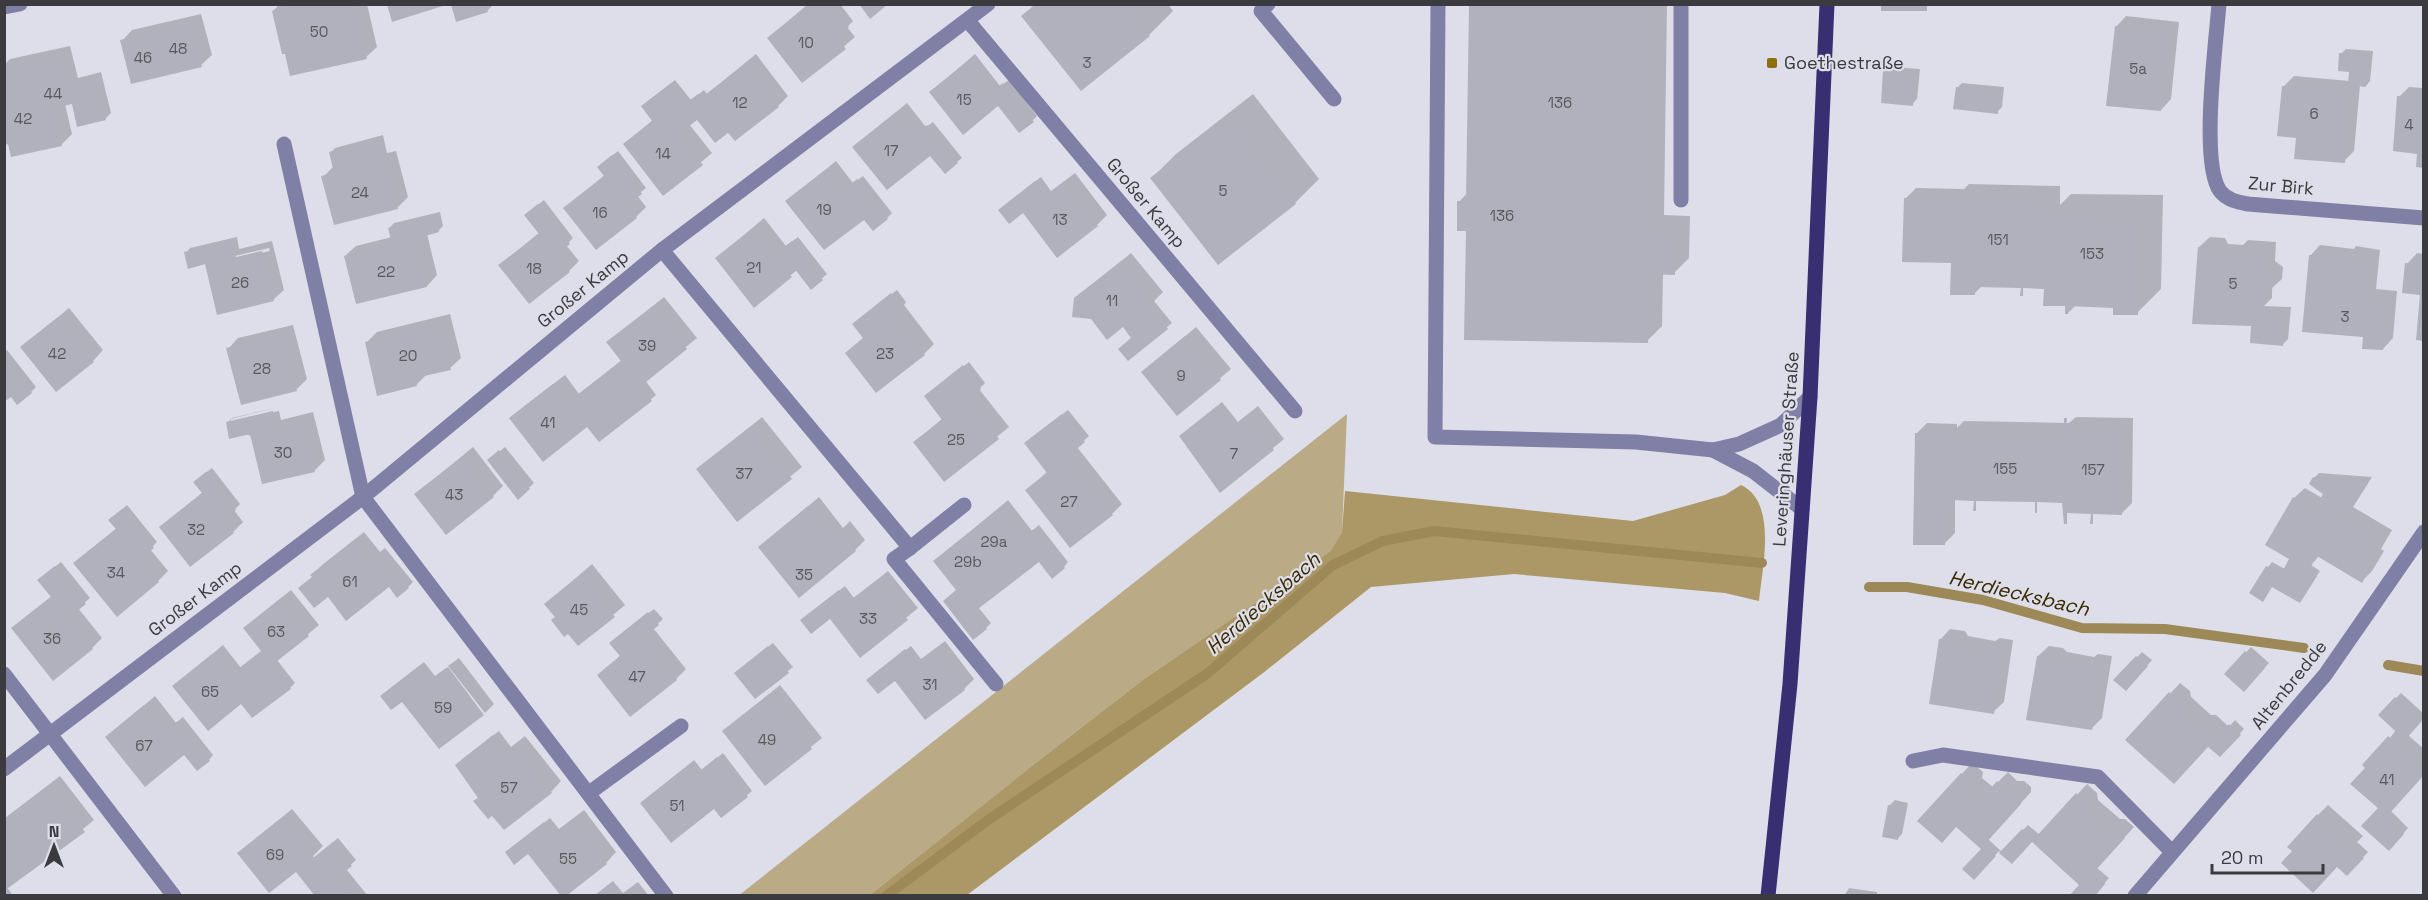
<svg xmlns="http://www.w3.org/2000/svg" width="2428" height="900" viewBox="0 0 2428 900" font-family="'Space Grotesk',sans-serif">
	<rect width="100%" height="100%" fill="#dedeea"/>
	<polygon fill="#baab86" points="1347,414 1342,532 1332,551 1144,679 1033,765 870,895 738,896"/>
	<path fill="#ab9866" d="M1741,485c37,17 21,84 18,116l-34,-8 -211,-19 -143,13 -108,86 -296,222h-97l163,-130 111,-86 187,-128 11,-19 3,-41 288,30 92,-26z"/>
	<g fill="#0003" fill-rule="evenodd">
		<polygon points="280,4 367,4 377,47 366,57 273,11"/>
		<polygon points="452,4 492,4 492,6 487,11"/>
		<polygon points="808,4 840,4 853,21 847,27 855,37 803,81 769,38"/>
		<polygon points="1035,4 1168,4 1173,11 1149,35 1023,16"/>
		<polygon points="1471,4 1667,4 1664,215 1690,216 1689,258 1674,273 1663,273 1662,326 1647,341 1467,229 1459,202 1468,192"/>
		<polygon points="201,14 212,55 201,65 122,41 132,30"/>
		<polygon points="2126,16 2179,22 2171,99 2161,110 2116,27"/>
		<polygon points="70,46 78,78 101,72 111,113 106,118 78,125 72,101 65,104 72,134 61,145 4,144 4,106 7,105 4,65 10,59"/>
		<polygon points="2346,49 2373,51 2370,81 2366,86 2360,85 2354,151 2344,161 2297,137 2283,87 2294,76 2350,81 2351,71 2341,54"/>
		<polygon points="756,54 788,96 778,106 728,130 698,118 689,124 712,153 663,194 625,144 653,120 648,101 675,80 691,100 704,90 707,94"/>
		<polygon points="975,54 1000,86 1009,80 1037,116 1033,120 998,104 931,92"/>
		<polygon points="1890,67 1920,69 1917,99 1912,104 1885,72"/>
		<polygon points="1962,83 2004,87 2002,107 1997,112 1957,88"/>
		<polygon points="2409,87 2424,88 2424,166 2399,97"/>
		<polygon points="1253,94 1319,179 1295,203 1218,263 1152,178 1176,154"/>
		<polygon points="907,103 926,127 933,122 962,158 957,162 930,154 854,147"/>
		<polygon points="383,135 387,153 396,151 408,197 397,208 323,177 334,166 330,153 335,148"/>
		<polygon points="618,151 646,188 637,195 646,207 636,217 565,208 605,175 604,162"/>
		<polygon points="836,161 853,183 863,176 892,213 887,218 864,218 787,201"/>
		<polygon points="1075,173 1107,215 1097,225 1023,211 1005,205 1041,177 1051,191"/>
		<polygon points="1969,184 2060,186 2060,205 2071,194 2163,195 2161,289 2137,313 2115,306 2076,305 2067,314 2067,305 2045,288 1982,286 1974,294 1905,199 1916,188 1964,189"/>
		<polygon points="544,200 573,238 566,245 579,261 569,271 500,265 540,232 531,210"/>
		<polygon points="440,212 443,226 438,231 427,234 437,275 427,286 345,256 356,246 392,237 389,228 394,223"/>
		<polygon points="764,218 786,246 798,237 827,274 811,288 797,270 754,305 717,258"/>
		<path d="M237,237l2,12 33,-8 12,49 -11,10 -87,-47 4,-5zM269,248l1,3 -53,12v-3z"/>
		<polygon points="2210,237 2225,238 2228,244 2243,245 2248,240 2276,242 2275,261 2283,267 2282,279 2272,288 2272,298 2264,306 2291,307 2288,339 2283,344 2254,325 2199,247"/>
		<polygon points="2320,245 2354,249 2356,246 2380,250 2376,289 2397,291 2393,338 2383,349 2365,336 2310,256"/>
		<polygon points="1131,253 1163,292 1154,301 1172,323 1128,358 1133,338 1123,325 1076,298"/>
		<polygon points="2417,253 2424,254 2424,339 2422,293 2407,264"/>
		<polygon points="897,290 906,302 904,305 934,344 924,354 847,353 864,337 859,319"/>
		<polygon points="664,297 697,338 645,380 656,395 651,399 599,440 587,425 522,408 565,375 579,394 622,360 608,342"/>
		<polygon points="69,308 103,350 93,361 22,347"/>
		<polygon points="450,314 461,358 450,368 427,374 416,385 366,343 377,332"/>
		<polygon points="293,325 307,379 297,389 228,349 238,338"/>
		<polygon points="1196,327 1231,369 1178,414 1143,372"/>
		<polygon points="7,350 36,387 31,392 11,395 4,400 4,352"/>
		<polygon points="969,362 985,383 979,389 1009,427 944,480 915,442 943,418 926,396"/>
		<polygon points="1222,402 1238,422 1258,406 1284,439 1220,491 1181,436"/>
		<polygon points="278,407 231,419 231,422 279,411 281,420 313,412 325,460 314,471 227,423 232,418"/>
		<polygon points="1068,410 1089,436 1077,447 1122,504 1112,514 1027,490 1048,471 1031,438"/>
		<polygon points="762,417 802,467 737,520 698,469"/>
		<polygon points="2076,417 2133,418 2132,503 2122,513 2063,512 2063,501 1955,499 1955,533 1944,544 1916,434 1927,423 1957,424 1957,428 1964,421 2069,423"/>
		<polygon points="473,447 503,486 493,496 416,494"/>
		<polygon points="505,447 534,483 518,498 494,456"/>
		<polygon points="212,468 240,504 234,510 243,522 233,532 161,528 203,492 200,477"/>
		<polygon points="2319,473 2372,477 2353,507 2392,530 2381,549 2384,551 2372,571 2362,581 2319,556 2311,565 2320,571 2300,601 2273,585 2262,600 2251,593 2268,567 2272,562 2285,569 2291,560 2294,498 2305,488 2322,498 2325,493 2314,478"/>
		<polygon points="819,497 843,528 850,521 865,540 855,550 760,547"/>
		<polygon points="1008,500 1032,531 1039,525 1068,562 1064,567 1039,560 978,607 991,623 986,628 950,596 958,590 935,561"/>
		<polygon points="127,505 157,542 150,549 168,571 158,581 86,553 117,528 115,515"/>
		<polygon points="364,532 380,552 385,548 413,582 408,587 313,576 322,565"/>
		<polygon points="61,562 90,598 78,608 102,638 92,648 24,618 52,596 44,575"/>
		<polygon points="592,564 625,605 578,644 546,604"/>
		<polygon points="888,571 918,608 860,656 829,616 807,616 845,586 854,598"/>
		<polygon points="291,590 319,625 277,660 295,683 290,688 253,716 243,704 174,686 223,645 241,668 268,647 256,618"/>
		<polygon points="654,609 663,619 653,628 686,669 676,679 599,675 621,655 616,638"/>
		<polygon points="1950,629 1965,631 1968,636 1995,641 2000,638 2013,640 2004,702 1993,712 1940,640"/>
		<polygon points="945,641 974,679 964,689 897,681 873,675 911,646 921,659"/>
		<polygon points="773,643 793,667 755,697 741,668"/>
		<polygon points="2049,646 2063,648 2067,652 2094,657 2098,654 2112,656 2102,718 2092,728 2038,656"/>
		<polygon points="2251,647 2269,663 2244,690 2226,674"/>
		<polygon points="2142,652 2152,660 2126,689 2115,680"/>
		<polygon points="459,658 494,704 485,713 448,666"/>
		<polygon points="424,662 435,676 446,668 482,715 387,691"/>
		<polygon points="2180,683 2190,691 2191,697 2211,715 2216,715 2229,727 2235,720 2244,729 2220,755 2209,745 2127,740"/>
		<polygon points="780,685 822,738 765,784 724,731"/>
		<polygon points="2401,693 2424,714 2424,718 2408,735 2424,749 2424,774 2390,810 2408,828 2394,844 2367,768 2396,730 2380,715"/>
		<polygon points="155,696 176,723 183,717 213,755 209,760 107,737"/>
		<polygon points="499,731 511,747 525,736 561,781 551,792 461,760"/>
		<polygon points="723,753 752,791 721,816 714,807 642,803 694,760 702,770"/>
		<polygon points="1972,763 1983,772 1982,778 1993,787 2008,772 2017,781 2024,781 2031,787 2031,792 1988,839 2002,852 2028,825 2040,835 2087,784 2097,793 2098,800 2120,819 2125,819 2134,827 2097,868 2109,878 2094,896 2032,840 2012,862 1999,851 1974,878 1983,849 1957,825 1919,820"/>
		<polygon points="60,776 94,820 30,872 29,870 7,887 13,896 4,896 4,819"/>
		<polygon points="1895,800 1908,803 1902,834 1897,839 1884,836 1890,805"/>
		<polygon points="2328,805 2363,836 2357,842 2368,852 2347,874 2337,865 2294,851 2318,815"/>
		<polygon points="292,809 323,846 313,856 314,858 338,838 356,860 346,869 368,896 315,896 296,870 239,853"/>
		<polygon points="584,810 616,852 606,863 529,852 512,847 550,818 559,829"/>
		<polygon points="613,881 623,893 638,882 649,896 594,896"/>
		<polygon points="1849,888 1877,892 1877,896 1844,896"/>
	</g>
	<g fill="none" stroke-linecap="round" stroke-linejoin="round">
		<g stroke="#9c8957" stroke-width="10">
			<polyline points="1869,587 1907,587 1983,600 2082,628 2165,629 2304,648"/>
			<polyline points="2388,665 2424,671"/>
			<polyline points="886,896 988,820 1208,673 1333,565 1383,541 1434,531 1762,563"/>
		</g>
	</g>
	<g fill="#b1b1bd">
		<polygon points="292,4 355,4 367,59 290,76 285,54 282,54 272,11"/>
		<polygon points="387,4 445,4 446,5 392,22"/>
		<polygon points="451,4 486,4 488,12 456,22"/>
		<polygon points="809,4 831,4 849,27 836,37 846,49 802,83 767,38"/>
		<polygon points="859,4 888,4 870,19"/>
		<polygon points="1036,4 1124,4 1150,36 1081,91 1021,16"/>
		<polygon points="1469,4 1653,4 1650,230 1675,231 1675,275 1649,274 1648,343 1464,340 1466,231 1457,231 1457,201 1466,201"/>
		<rect x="1881" y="4" width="46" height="7"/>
		<polygon points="191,23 202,67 131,84 120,40"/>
		<polygon points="2115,26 2169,32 2161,111 2106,106"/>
		<polygon points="2339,53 2369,56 2366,87 2348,85 2349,72 2338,71"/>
		<polygon points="60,55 67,83 96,76 106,120 77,127 72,104 53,108 62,146 11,157 8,144 4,145 4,109 7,108 4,96 4,68"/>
		<polygon points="745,64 779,107 735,141 728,133 715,143 697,120 679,134 703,165 663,196 623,144 652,121 641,106 670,84 685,104 698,94 701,98"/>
		<polygon points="964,64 989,94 1003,83 1034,122 1019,133 998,106 963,135 929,92"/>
		<polygon points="1883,71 1915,74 1913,106 1881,103"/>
		<polygon points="2282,86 2350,91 2345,163 2294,159 2296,138 2277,136"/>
		<polygon points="1956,87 1999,91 1998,114 1953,109"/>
		<polygon points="2397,96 2424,98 2424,168 2416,167 2417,154 2393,151"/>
		<polygon points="896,112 914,136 927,125 958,163 945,174 930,156 887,190 852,147"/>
		<polygon points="1228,117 1296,204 1218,265 1150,178"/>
		<polygon points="378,139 398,209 334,225 321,176 334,173 329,152"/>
		<polygon points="612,155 642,194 627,205 637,218 596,250 563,208 604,176 597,167"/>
		<polygon points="825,170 842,192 857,179 888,219 873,231 864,220 824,250 785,201"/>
		<polygon points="1035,181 1047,195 1063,183 1098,226 1057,258 1023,213 1009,224 998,210"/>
		<polygon points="1904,198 2045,201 2045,217 2140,219 2138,315 2113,315 2113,308 2068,306 2068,314 2065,314 2065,306 2043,306 2044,289 2023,288 2023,296 2020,296 2021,288 1975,287 1975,295 1950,295 1951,263 1902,262"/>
		<polygon points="538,204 570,244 556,255 570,272 529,304 498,265 539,234 524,215"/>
		<polygon points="435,216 439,232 415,239 427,287 356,304 344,256 392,244 388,228"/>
		<polygon points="753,228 792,277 754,308 715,258"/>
		<polygon points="232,241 236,257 262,251 274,301 217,315 205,264 188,269 184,252"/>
		<polygon points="792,241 823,280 811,290 780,250"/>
		<polygon points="2198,247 2214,248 2217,254 2232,255 2236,250 2267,252 2265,272 2273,278 2272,291 2266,296 2263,295 2262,310 2286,312 2283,346 2250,343 2251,326 2192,324"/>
		<polygon points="2309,255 2342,258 2345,256 2356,260 2359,257 2370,261 2367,299 2388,301 2383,350 2362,349 2363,337 2302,332"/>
		<polygon points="1120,262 1153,304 1150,306 1168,329 1128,361 1118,349 1131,338 1123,327 1107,340 1091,319 1072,317 1074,298"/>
		<polygon points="2405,263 2424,265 2424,341 2416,340 2420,295 2402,293"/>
		<polygon points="891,293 902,308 893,315 925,355 876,393 845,353 863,338 852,324"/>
		<polygon points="653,306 687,349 641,386 652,401 599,442 587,427 543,462 509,418 553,384 568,402 621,361 606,342"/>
		<polygon points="58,317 94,362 56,392 20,347"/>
		<polygon points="440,324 451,370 415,378 417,386 377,396 365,342"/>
		<polygon points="283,334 297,391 241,405 226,348"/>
		<polygon points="1185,336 1221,380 1177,416 1141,372"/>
		<polygon points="4,358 32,393 17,405 11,397 4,402"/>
		<polygon points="963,365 981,389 969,399 999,439 944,482 913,442 942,420 924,396"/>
		<polygon points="1217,406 1233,426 1247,415 1274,450 1220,493 1179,436"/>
		<polygon points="273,411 277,428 303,422 315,472 262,484 250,434 229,439 226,422"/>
		<polygon points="1062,414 1085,442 1067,457 1113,515 1070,548 1025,490 1047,473 1024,443"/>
		<polygon points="2064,418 2067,418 2066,427 2095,428 2096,418 2098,419 2098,428 2124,428 2122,515 2093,514 2093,524 2090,524 2091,514 2067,513 2067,524 2064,524 2062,503 2037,502 2037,513 2035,513 2035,502 1976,501 1976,511 1973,511 1974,501 1950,500 1950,511 1947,511 1946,500 1945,545 1913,545 1915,433 2064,438"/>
		<polygon points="751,426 792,479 737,522 696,469"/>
		<polygon points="499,450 530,489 518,500 487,460"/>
		<polygon points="462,457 494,497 446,535 414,494"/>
		<polygon points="206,472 236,510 224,520 234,533 190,567 159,527 202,493 193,482"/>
		<polygon points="2313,477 2369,481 2351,510 2344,506 2338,515 2383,541 2371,559 2374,561 2362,583 2317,556 2308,571 2317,576 2300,603 2272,587 2263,602 2249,593 2266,566 2281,574 2289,559 2265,545 2293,497 2314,510 2323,494 2309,484"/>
		<polygon points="808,506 832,537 839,531 856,551 799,598 758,547"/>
		<polygon points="122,509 154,548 140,559 159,582 117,617 73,563 116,529 108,520"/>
		<polygon points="997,510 1021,539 1034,529 1065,568 1052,579 1039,562 974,612 987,629 973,640 943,601 956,590 933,561"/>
		<polygon points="353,541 368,560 379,551 409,588 397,598 389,587 346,621 328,597 314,608 298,588 312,577 310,575"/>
		<polygon points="55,566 86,604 68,618 93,649 53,681 11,628 51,597 37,580"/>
		<polygon points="581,574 615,617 578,646 568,634 564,637 551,620 555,617 544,604"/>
		<polygon points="877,580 908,620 860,658 830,619 811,634 800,620 839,590 848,602"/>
		<polygon points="280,599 309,636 272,665 291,689 252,718 241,704 208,731 172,686 212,654 229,676 261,651 243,628"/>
		<polygon points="648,612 659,625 643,638 677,680 630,717 597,675 620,656 609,643"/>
		<polygon points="1939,639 1955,641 1958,646 1970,649 1984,651 1989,648 2004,650 1994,714 1929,704"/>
		<polygon points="768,646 789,673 755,699 734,673"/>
		<polygon points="905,649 916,664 934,650 965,690 925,720 895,681 878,694 866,680"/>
		<polygon points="2245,651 2265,668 2244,692 2224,674"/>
		<polygon points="2037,656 2052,658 2056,662 2069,665 2082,667 2086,664 2103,666 2092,730 2026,720"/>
		<polygon points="2136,656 2148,666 2126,691 2113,680"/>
		<polygon points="419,666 430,680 448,667 484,715 439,749 402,702 391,710 380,696"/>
		<polygon points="2169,692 2180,702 2181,708 2190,717 2200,725 2206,725 2218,736 2229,724 2241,735 2220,757 2208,747 2174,784 2125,740"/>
		<polygon points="769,694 812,749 765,786 722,731"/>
		<polygon points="2395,697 2422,721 2405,740 2378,715"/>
		<polygon points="144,705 164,731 178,721 210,761 197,771 184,755 145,787 105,737"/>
		<polygon points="493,735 506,752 514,745 552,793 504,830 492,816 488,819 473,801 478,798 455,765"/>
		<polygon points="2388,736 2424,769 2424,775 2389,814 2391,816 2388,819 2404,834 2389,851 2361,826 2378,808 2350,784 2365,768 2362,765"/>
		<polygon points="717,757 748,797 721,818 714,809 671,843 640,803 683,769 690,779"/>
		<polygon points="1961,773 1973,783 1973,789 1983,797 1997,781 2007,790 2013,790 2021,798 2021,804 1984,845 1996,856 1974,880 1962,869 1981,849 1956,827 1942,843 1917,821"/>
		<polygon points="49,785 85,832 4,891 4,819"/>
		<polygon points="2076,793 2087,804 2088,810 2109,829 2114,829 2125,838 2093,873 2105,884 2095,896 2069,896 2079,885 2032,842 2012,864 1999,853 2022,829 2034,839"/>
		<polygon points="1888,805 1904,808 1898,840 1882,837"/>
		<polygon points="2317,814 2364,858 2347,876 2337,867 2313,893 2281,863 2292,851 2287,847"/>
		<polygon points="281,818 313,858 333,842 352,866 336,879 349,896 315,896 296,872 269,893 237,853"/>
		<polygon points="573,819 607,864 566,896 561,896 528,854 514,865 505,852 544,822 554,834"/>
		<polygon points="608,885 616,896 594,896"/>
	</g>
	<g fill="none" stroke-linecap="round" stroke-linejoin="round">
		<g stroke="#8080a7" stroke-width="15">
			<polyline points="1268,4 1261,11 1334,99"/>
			<polyline points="1438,4 1435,437 1636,442 1713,450 1739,444 1781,425 1810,397"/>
			<path d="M2219,4c-3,39 -19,159 1,187 7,9 17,11 28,13l176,14"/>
			<polyline points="4,7 20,4"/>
			<polyline points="968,21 1295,411"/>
			<polyline points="284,144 363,497 666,896"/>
			<polyline points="1681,200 1681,4"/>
			<polyline points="662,250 910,548 894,559 996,684"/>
			<polyline points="1713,450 1753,471 1802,509"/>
			<polyline points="910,548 964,505"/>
			<polyline points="4,674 174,896"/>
			<polyline points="1913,761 1943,755 2098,777 2172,852"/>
			<polyline points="4,769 363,497 662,250 988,4"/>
			<polyline points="589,793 681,726"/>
			<polyline points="2135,896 2325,675 2424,532"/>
		</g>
		<polyline stroke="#382f72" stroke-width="15" points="1768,896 1790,684 1810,397 1827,4"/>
	</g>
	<rect fill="#8d6f12" stroke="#dedeea" stroke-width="2" x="1766" y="57" width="12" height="12" rx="3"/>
	<g text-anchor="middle" stroke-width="4.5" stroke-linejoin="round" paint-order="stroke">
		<g font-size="15" fill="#58585e">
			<text x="319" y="37">50</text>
			<text x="806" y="48">10</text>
			<text x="178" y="54">48</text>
			<text x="143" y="63">46</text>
			<text x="1087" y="68">3</text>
			<text x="2138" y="74">5a</text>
			<text x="53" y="99">44</text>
			<text x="964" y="105">15</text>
			<text x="740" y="108">12</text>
			<text x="1560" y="108">136</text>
			<text x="2314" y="119">6</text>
			<text x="23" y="124">42</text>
			<text x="2409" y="130">4</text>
			<text x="891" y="156">17</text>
			<text x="663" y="159">14</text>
			<text x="1223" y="196">5</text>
			<text x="360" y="198">24</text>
			<text x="824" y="215">19</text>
			<text x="600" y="218">16</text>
			<text x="1502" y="221">136</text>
			<text x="1060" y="225">13</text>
			<text x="1998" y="245">151</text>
			<text x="2092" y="259">153</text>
			<text x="754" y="273">21</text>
			<text x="534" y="274">18</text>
			<text x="386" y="277">22</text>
			<text x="240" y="288">26</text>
			<text x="2233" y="289">5</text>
			<text x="1112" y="306">11</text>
			<text x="2345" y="322">3</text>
			<text x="647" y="351">39</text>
			<text x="57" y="359">42</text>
			<text x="885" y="359">23</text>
			<text x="408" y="361">20</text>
			<text x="262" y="374">28</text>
			<text x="1181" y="381">9</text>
			<text x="548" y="428">41</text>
			<text x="956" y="445">25</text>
			<text x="283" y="458">30</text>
			<text x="1234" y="459">7</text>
			<text x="2005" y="474">155</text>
			<text x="2093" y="475">157</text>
			<text x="744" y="479">37</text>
			<text x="454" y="500">43</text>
			<text x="1069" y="507">27</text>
			<text x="196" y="535">32</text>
			<text x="994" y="547">29a</text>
			<text x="968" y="567">29b</text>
			<text x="116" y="578">34</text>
			<text x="804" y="580">35</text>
			<text x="350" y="587">61</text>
			<text x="579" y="615">45</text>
			<text x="868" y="624">33</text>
			<text x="276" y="637">63</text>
			<text x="52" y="644">36</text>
			<text x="637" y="682">47</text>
			<text x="930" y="690">31</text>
			<text x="210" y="697">65</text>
			<text x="443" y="713">59</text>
			<text x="767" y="745">49</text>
			<text x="144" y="751">67</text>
			<text x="2387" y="785">41</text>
			<text x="509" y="793">57</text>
			<text x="677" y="811">51</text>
			<text x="275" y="860">69</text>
			<text x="568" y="864">55</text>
		</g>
		<g font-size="18" fill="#3a3a3f" stroke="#dedeea" text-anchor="start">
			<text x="1784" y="69">Goethestraße</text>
		</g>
		<g font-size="18" fill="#3a3a3f" stroke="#dedeea">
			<text transform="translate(2281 186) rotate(5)" y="6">Zur Birk</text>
			<text transform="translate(1146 203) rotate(50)" y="6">Großer Kamp</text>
			<text transform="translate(583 289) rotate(-39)" y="6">Großer Kamp</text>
			<text transform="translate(1786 449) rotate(-86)" y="6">Leveringhäuser Straße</text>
			<text transform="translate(195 599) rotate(-37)" y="6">Großer Kamp</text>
			<text transform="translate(2289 685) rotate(-51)" y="6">Altenbredde</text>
		</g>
		<g font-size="20" font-style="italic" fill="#382a00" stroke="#dedeea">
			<text transform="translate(2019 593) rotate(13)" y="7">Herdiecksbach</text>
			<text transform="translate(1263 603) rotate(-41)" y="7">Herdiecksbach</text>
		</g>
	</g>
	<rect width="2428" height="900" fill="none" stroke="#3a3a3f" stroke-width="12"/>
	<g transform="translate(54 846)" stroke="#dedeea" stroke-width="4.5" paint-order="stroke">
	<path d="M0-4.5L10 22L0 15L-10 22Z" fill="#3a3a3f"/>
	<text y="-9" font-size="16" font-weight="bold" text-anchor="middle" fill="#3a3a3f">N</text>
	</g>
	<path d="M2212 864v9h111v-9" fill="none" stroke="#3a3a3f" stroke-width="3"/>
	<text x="2221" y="864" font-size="18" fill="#3a3a3f" stroke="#dedeea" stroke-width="4.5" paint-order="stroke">20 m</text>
</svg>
